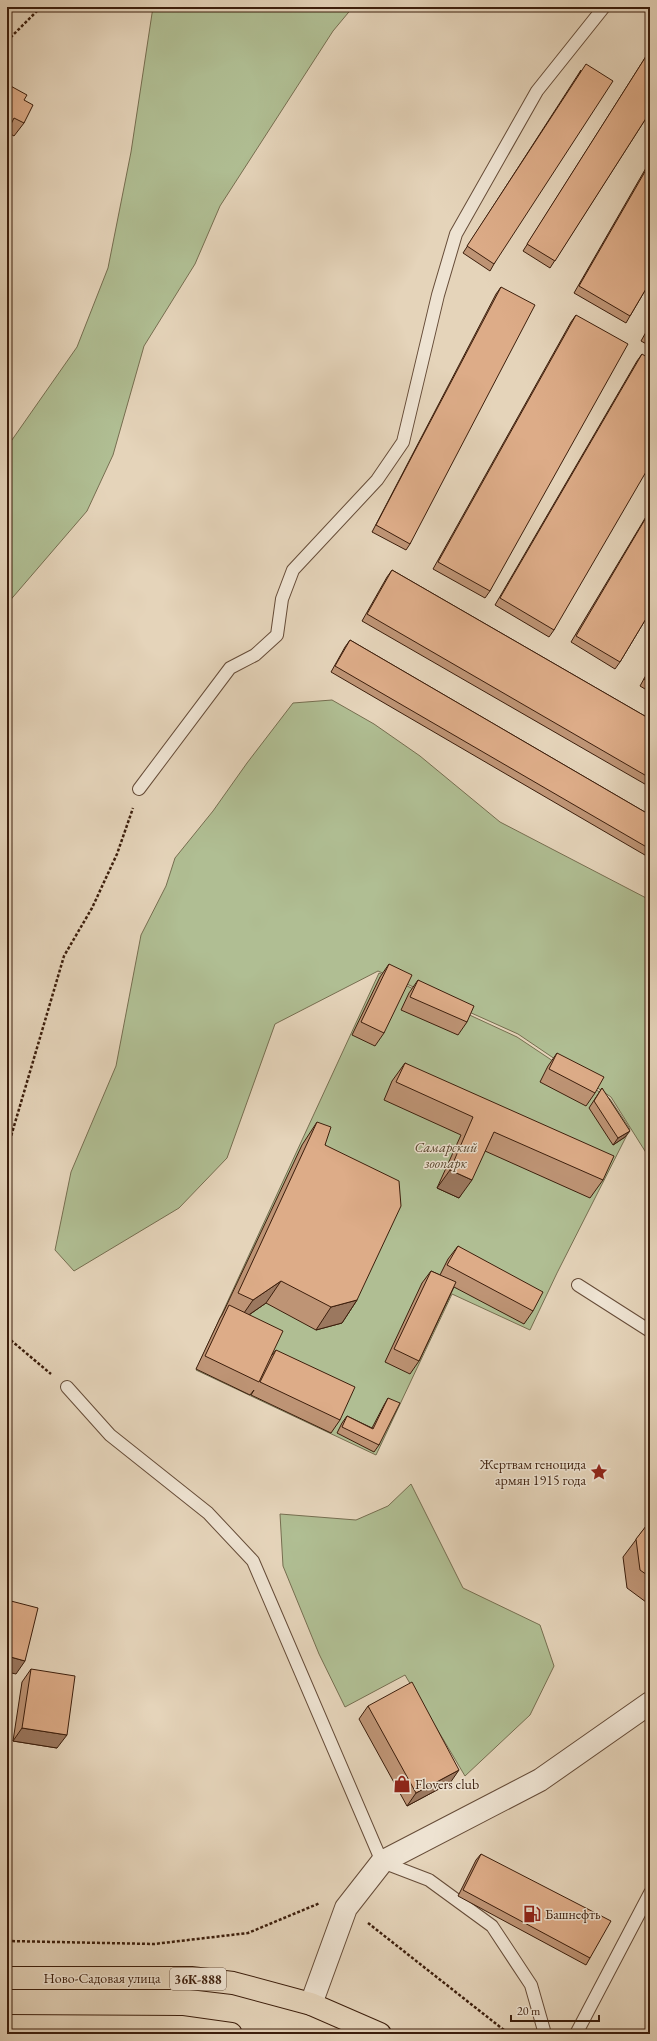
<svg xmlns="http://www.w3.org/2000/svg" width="657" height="2041" font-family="'EB Garamond',serif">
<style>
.green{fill:#b0be93;stroke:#766e50}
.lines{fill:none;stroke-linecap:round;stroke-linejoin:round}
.lane-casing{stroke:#664c38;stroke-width:14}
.street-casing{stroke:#664c38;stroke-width:24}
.primary-casing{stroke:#3c1e0c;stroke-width:24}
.path{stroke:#3c1e0c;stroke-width:2.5;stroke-dasharray:3 2;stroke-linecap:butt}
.lane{stroke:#eee3d2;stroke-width:12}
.street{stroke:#eee3d2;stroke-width:22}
.primary{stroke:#e5d4ba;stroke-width:22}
.wall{fill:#be9475;stroke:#3c1e0c}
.shaded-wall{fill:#9b785f;stroke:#3c1e0c}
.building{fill:#ddac88;stroke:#3c1e0c}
.labels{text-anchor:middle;stroke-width:3;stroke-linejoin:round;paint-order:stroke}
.shield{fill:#eee3d2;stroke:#715947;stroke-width:1}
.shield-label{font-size:13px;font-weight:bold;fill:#3c1e0c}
.park-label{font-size:14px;font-style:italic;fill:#59462e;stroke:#eee3d2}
.poi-label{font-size:14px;fill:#3c1e0c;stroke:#eee3d2;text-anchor:start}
.street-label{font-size:14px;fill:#3c1e0c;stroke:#eee3d2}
</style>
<rect width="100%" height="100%" fill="#e5d4ba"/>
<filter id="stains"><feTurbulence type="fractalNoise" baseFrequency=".005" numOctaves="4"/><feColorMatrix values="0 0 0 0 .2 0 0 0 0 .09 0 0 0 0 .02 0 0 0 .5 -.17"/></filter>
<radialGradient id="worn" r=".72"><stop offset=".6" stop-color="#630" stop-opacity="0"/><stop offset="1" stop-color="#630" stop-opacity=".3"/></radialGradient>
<g class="green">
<polygon points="153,7 353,7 333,31 220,206 195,264 144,346 113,455 87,511 7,604 7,447 77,347 108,268 131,152"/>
<polygon points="332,700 374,724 420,756 500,822 650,900 650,1159 611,1097 518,1034 378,971 275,1024 227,1158 179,1208 74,1271 55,1250 71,1172 116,1066 141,935 166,886 175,858 213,811 247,763 293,703"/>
<polygon points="379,973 517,1037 610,1099 630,1129 557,1273 530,1330 452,1294 376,1455 196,1370"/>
<polygon points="411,1484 463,1588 540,1625 554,1666 530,1715 465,1776 405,1675 345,1707 319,1654 283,1566 280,1514 356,1520 388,1506"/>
</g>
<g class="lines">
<g class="lane-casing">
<g id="lane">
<polyline points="139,789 230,668 255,655 277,635 282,599 293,570 377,480 403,442 438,295 456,234 537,91 604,7"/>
<polyline points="578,1285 650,1331"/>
<polyline points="67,1387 110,1435 208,1513 253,1561 382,1862 429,1880 492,1926 531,1985 545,2034"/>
<polyline points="576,2034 650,1893"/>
</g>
</g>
<g class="street-casing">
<polyline id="street" points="311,2004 346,1908 382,1862 540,1780 650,1703"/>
</g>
<g class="primary-casing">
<g id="primary">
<polyline points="7,1978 191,1978 233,1983 311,2004 380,2034"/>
<polyline points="7,2026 181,2027 231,2034"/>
</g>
</g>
<g class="path">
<polyline points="7,41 41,7"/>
<polyline points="7,1150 64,956 92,908 117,854 133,808"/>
<polyline points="7,1337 51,1374"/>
<polyline points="368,1923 509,2034"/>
<polyline points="7,1941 154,1944 248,1933 320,1903"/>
</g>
<use href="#lane" class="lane"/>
<use href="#street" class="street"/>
<use href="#primary" class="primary"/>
</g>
<g class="wall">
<polygon points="650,50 650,112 550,268 523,251"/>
<polygon points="581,70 494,264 490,271 463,253"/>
<polygon points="7,84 24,100 24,123 14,136 7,132"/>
<polygon points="650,161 650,282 630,316 626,323 574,293"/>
<polygon points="501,287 410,544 406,550 372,532 496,294"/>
<polygon points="576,315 490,591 485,598 433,569 571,322"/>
<polygon points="650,325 650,346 641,341"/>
<polygon points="642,354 554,630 549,637 495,605 637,361"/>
<polygon points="650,510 650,612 620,662 615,669 571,642"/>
<polygon points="392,570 650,719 650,787 362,621 387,577"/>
<polygon points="350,640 650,815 650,858 331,672 345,647"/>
<polygon points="650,668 650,692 640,686"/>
<polygon points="389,964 384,1033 375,1046 352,1035 380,977"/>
<polygon points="418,980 467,1022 458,1035 401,1010 409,993"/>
<polygon points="557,1053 595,1093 586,1106 540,1082 548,1066"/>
<polygon points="405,1063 603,1180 590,1198 485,1151 459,1198 437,1188 461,1135 384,1100 392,1081"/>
<polygon points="602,1088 625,1137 613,1145 589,1108"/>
<polygon points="317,1122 325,1145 357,1300 342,1323 316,1330 266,1303 249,1315 272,1355 276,1350 340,1420 331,1433 251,1395 254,1390 250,1395 196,1369 220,1318 222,1315 302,1145"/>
<polygon points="458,1246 533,1311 524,1324 454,1287 419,1361 410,1374 385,1362 422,1283 431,1271 440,1275 448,1259"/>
<polygon points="388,1398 379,1445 374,1452 337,1433 342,1423 347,1416 372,1428 384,1405"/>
<polygon points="650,1521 650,1605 627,1588 623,1557"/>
<polygon points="31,1669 57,1748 13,1741 22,1682"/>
<polygon points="368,1706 450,1783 407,1806 359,1719"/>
<polygon points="481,1854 590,1958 586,1965 458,1896 476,1860"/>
</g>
<g class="shaded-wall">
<polygon points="630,1131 625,1137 613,1145 618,1138"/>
<polygon points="450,1170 472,1180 459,1198 437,1188"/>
<polygon points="281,1281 266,1303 237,1323 253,1300"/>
<polygon points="357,1300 342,1323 316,1330 331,1307"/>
<polygon points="7,1656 25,1661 16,1674 7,1672"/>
<polygon points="22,1728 67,1735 57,1748 13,1741"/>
<polygon points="459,1770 450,1783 407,1806 416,1793"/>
</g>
<g class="building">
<polygon points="650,50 650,112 555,261 527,244"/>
<polygon points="586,64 613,81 494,264 467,246"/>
<polygon points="7,84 27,95 24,100 33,105 24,123 14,118 8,130 7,129"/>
<polygon points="650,163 650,282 630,316 579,286"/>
<polygon points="501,287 535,305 410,544 376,525"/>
<polygon points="576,315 628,344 490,591 438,562"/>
<polygon points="650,327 650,337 646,334"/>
<polygon points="642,354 650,359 650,465 554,630 500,598"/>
<polygon points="650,511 650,612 620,662 576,636"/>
<polygon points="392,570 650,719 650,778 367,614"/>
<polygon points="350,640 650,815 650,849 335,666"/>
<polygon points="650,670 650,683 644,679"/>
<polygon points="389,964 412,975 384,1033 361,1022"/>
<polygon points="418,980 474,1006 467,1022 410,997"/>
<polygon points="557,1053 604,1077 595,1093 549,1069"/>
<polygon points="405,1063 614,1156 603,1180 494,1132 472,1180 450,1170 473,1117 396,1082"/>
<polygon points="602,1088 630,1131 618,1138 594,1101"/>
<polygon points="317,1122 331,1127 325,1145 399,1181 401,1206 357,1300 331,1307 281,1281 253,1300 238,1293"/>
<polygon points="458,1246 543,1292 533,1311 447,1265"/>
<polygon points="431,1271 456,1282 419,1361 394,1349"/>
<polygon points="229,1305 283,1331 259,1382 205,1356"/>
<polygon points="276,1350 355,1387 340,1420 260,1382"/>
<polygon points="388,1398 400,1403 379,1445 342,1427 347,1416 373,1429"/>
<polygon points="650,1521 650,1577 640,1570 636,1539"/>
<polygon points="7,1600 38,1608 25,1661 7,1656"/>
<polygon points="31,1669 75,1676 67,1735 22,1728"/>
<polygon points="412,1682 459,1770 416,1793 368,1706"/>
<polygon points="481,1854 611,1921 590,1958 463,1890"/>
</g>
<defs>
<g id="sight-bare" transform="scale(1.38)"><path d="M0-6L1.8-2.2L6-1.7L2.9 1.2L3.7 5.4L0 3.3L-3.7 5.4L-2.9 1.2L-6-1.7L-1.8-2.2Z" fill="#8f2418" stroke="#eee3d2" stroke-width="2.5" paint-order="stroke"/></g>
<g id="shop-bare" transform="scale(1.38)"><path d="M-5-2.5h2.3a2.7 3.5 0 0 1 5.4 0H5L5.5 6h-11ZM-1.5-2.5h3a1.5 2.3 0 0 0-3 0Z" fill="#8f2418" stroke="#eee3d2" stroke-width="2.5" paint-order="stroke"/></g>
<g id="fuel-bare" transform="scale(1.38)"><path d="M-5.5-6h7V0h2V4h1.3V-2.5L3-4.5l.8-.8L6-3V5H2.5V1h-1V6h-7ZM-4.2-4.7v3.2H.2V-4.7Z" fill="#8f2418" stroke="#eee3d2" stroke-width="2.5" paint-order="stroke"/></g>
</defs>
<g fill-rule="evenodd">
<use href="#sight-bare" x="599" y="1472"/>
<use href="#shop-bare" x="402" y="1784"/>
<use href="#fuel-bare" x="532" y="1914"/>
</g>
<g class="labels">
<rect class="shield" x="170" y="1968" width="56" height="22" rx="3"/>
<g class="shield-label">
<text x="198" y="1984">36К-888</text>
</g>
<g class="park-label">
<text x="446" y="1152">Самарский<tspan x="446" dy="16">зоопарк</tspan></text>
</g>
<g class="poi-label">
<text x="586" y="1469" text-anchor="end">Жертвам геноцида<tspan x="586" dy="16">армян 1915 года</tspan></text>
<text x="415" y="1789">Flovers club</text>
<text x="545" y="1919">Башнефть</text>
</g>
<g class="street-label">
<text x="102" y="1983">Ново-Садовая улица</text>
</g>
</g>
<rect width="657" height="2041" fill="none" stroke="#e5d4ba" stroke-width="24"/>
<rect x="8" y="8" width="641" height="2025" fill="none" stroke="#3c1e0c" stroke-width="2"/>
<rect x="12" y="12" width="633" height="2017" fill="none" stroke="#3c1e0c"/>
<path d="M511 2015v6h88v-6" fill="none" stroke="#3c1e0c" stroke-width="2"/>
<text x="517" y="2015" font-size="12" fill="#3c1e0c" stroke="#eee3d2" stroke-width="3" paint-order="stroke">20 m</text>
<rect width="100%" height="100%" filter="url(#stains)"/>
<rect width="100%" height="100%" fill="url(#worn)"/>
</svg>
